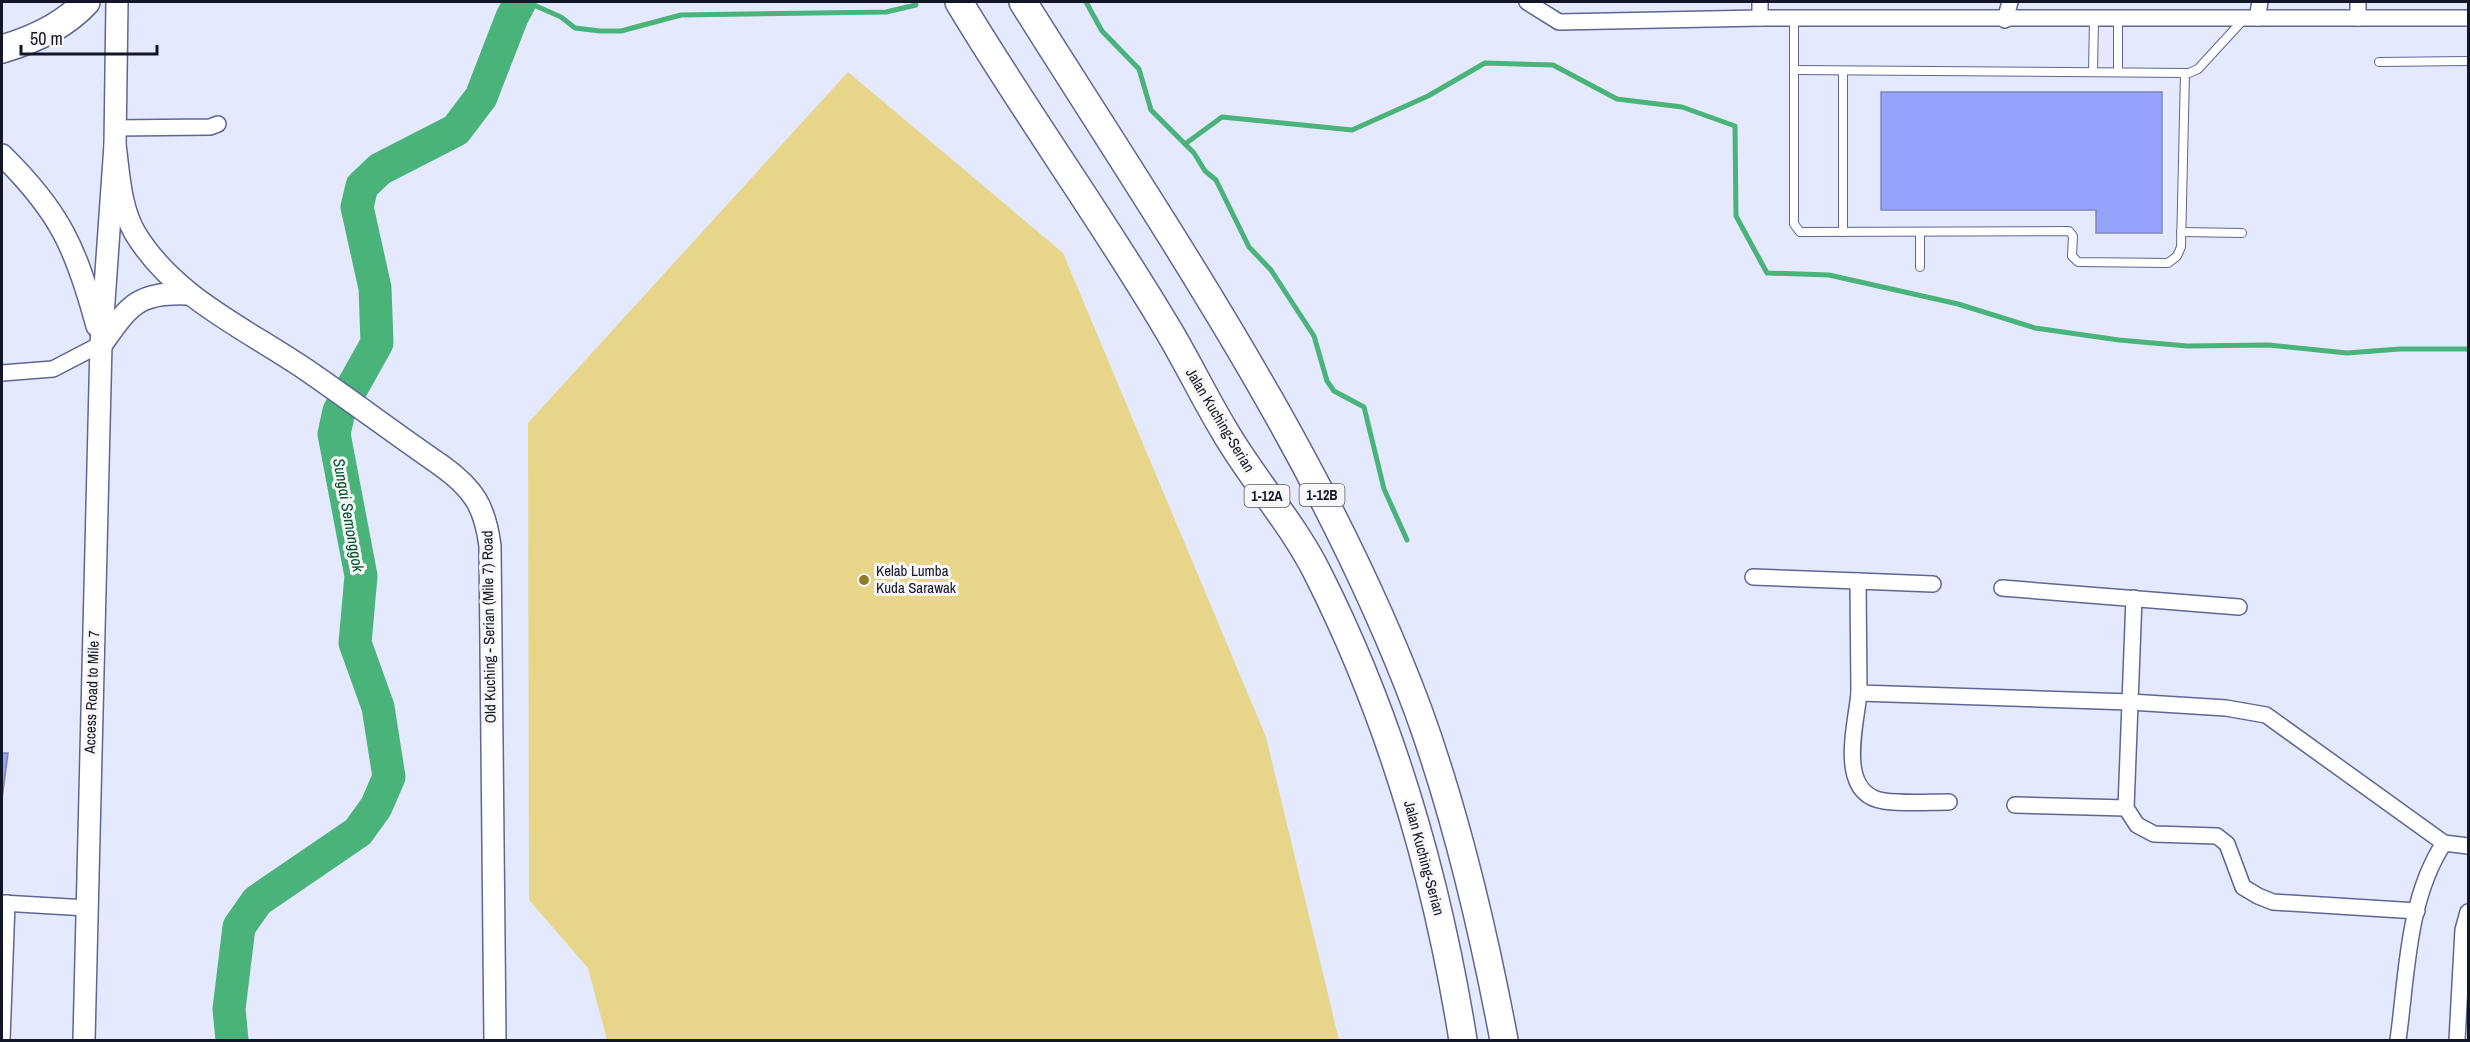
<svg xmlns="http://www.w3.org/2000/svg" width="2470" height="1042" font-family="'Archivo Narrow',sans-serif">
<style>
.green{fill:#e7d589}
.lines{fill:none;stroke-linecap:round;stroke-linejoin:round}
.stream{stroke:#4ab379;stroke-width:5}
.river{stroke:#4ab379;stroke-width:33}
.building{fill:#95a3fc;stroke:#7f87b7;stroke-width:1.5}
.lane-casing{stroke:#5e6693;stroke-width:10}
.street-casing{stroke:#5e6693;stroke-width:18}
.secondary-casing{stroke:#5e6693;stroke-width:24}
.highway-casing{stroke:#5e6693;stroke-width:30}
.lane{stroke:#fff;stroke-width:8}
.street{stroke:#fff;stroke-width:15}
.secondary{stroke:#fff;stroke-width:21}
.highway{stroke:#fff;stroke-width:27}
.poi-dot{fill:#907c23;stroke:#f7f7f7;stroke-width:2}
.labels{text-anchor:middle;stroke-width:6;stroke-linejoin:round;paint-order:stroke}
.shield{fill:#f7f7f7;stroke:#575a65;stroke-width:1.5}
.shield-label{font-size:14px;font-weight:bold;fill:#131627}
.street-label{font-size:15px;fill:#131627;stroke:#f7f7f7}
.poi-label{font-size:15px;fill:#131627;stroke:#f7f7f7;text-anchor:start}
.water-label{font-size:16px;font-style:italic;fill:#00542e;stroke:#f7f7f7}
</style>
<rect width="100%" height="100%" fill="#e4e9fe"/>
<polygon class="green" points="848,72 1063,253 1266,737 1339,1040 607,1040 588,968 529,900 528,423"/>
<g class="lines">
<g class="stream">
<polyline points="527,2 561,17 575,28 600,31 621,31 681,15 886,12 916,5"/>
<polyline points="1086,2 1102,31 1139,69 1151,110 1194,153 1205,171 1216,180 1249,247 1271,270 1314,336 1327,381 1334,391 1364,407 1384,489 1407,540"/>
<polyline points="1185,144 1222,117 1352,130 1428,96 1485,63 1553,65 1617,99 1682,107 1735,126 1736,216 1767,273 1829,275 1958,304 2035,328 2119,340 2187,346 2269,345 2347,353 2400,349 2468,349"/>
</g>
<polyline class="river" points="232,1040 229,1009 239,927 257,901 358,832 376,807 389,777 378,707 355,643 361,576 334,434 339,411 377,343 375,288 357,207 362,186 380,169 456,130 481,97 512,17 520,2"/>
</g>
<g class="building">
<polygon points="1881,92 2162,92 2162,233 2096,233 2096,210 1881,210"/>
<polygon points="2,753 8,753 2,799"/>
</g>
<g class="lines">
<g class="lane-casing">
<g id="lane">
<polyline points="1794,19 1794,224 1800,232 2069,231 2073,236 2072,256 2078,262 2168,263 2177,256 2181,247 2185,73"/>
<polyline points="2379,62 2468,61"/>
<polyline points="1794,70 2189,73 2198,69 2244,19"/>
<polyline points="1843,71 1843,232"/>
<polyline points="2093,72 2094,19"/>
<polyline points="2118,72 2118,19"/>
<polyline points="1920,232 1920,267"/>
<polyline points="2181,232 2242,233"/>
</g>
</g>
<g class="street-casing">
<g id="street">
<polyline points="1527,2 1559,22 1760,18 2468,18"/>
<polyline points="2358,2 2358,18"/>
<polyline points="1760,18 1760,2"/>
<polyline points="2257,18 2260,2"/>
<polyline points="2005,20 2010,2"/>
<polyline points="115,128 210,127 218,124"/>
<polyline points="2,373 53,369 101,344"/>
<polyline points="1753,577 1858,581"/>
<polyline points="1933,584 1858,581 1859,693 2130,702 2226,708 2266,715 2444,843 2468,846"/>
<polyline points="2002,588 2239,607"/>
<polyline points="2134,598 2126,808 2137,825 2154,834 2217,836 2227,844 2243,887 2258,896 2273,902 2417,911"/>
<path d="M1859,693C1856,726 1836,794 1884,801C1905,804 1928,802 1949,802"/>
<polyline points="2015,805 2126,808"/>
<polyline points="2,903 87,908"/>
<polyline points="2,1040 7,903"/>
<path d="M2398,1040C2407,976 2407,899 2444,843"/>
<polyline points="2457,1040 2463,930 2468,912"/>
</g>
</g>
<g class="secondary-casing">
<g id="secondary">
<path d="M115,145C119,174 120,207 135,233C175,299 247,329 308,371C353,402 397,435 442,466C474,489 485,507 490,546L495,1040"/>
<path d="M2,155C60,212 76,248 97,326"/>
<path d="M102,344C129,306 137,292 187,294"/>
<polyline points="84,1040 101,344 115,145 117,2"/>
</g>
</g>
<g class="highway-casing">
<g id="highway">
<path d="M959,2C1025,112 1101,217 1167,328C1187,361 1204,397 1224,430C1252,479 1292,522 1317,572C1392,720 1437,878 1463,1040"/>
<path d="M1023,2C1166,230 1323,456 1418,710C1457,817 1483,929 1504,1040"/>
<path d="M2,49C33,40 64,26 86,2"/>
</g>
</g>
<use href="#lane" class="lane"/>
<use href="#street" class="street"/>
<use href="#secondary" class="secondary"/>
<use href="#highway" class="highway"/>
</g>
<circle class="poi-dot" cx="864" cy="580" r="6"/>
<g class="labels">
<g class="shield">
<rect x="1299.5" y="484" width="45" height="22" rx="4.5"/>
<rect x="1244.5" y="485" width="45" height="22" rx="4.5"/>
</g>
<g class="shield-label">
<text x="1322" y="500">1-12B</text>
<text x="1267" y="501">1-12A</text>
</g>
<g class="street-label">
<text transform="translate(1220 420) rotate(59)" y="5">Jalan Kuching-Serian</text>
<text transform="translate(489 627) rotate(-91)" y="5">Old Kuching - Serian (Mile 7) Road</text>
<text transform="translate(92 692) rotate(-88)" y="5">Access Road to Mile 7</text>
<text transform="translate(1424 858) rotate(75)" y="5">Jalan Kuching-Serian</text>
</g>
<g class="poi-label">
<text x="876" y="576">Kelab Lumba<tspan x="876" dy="17">Kuda Sarawak</tspan></text>
</g>
<g class="water-label">
<text transform="translate(349 515) rotate(80)" y="6">Sungai Semonggok</text>
</g>
</g>
<rect width="2470" height="1042" fill="none" stroke="#131627" stroke-width="6"/>
<path d="M21 45v9h136v-9" fill="none" stroke="#131627" stroke-width="3"/>
<text x="30" y="45" font-size="18" fill="#131627" stroke="#f7f7f7" stroke-width="4.5" paint-order="stroke">50 m</text>
</svg>
